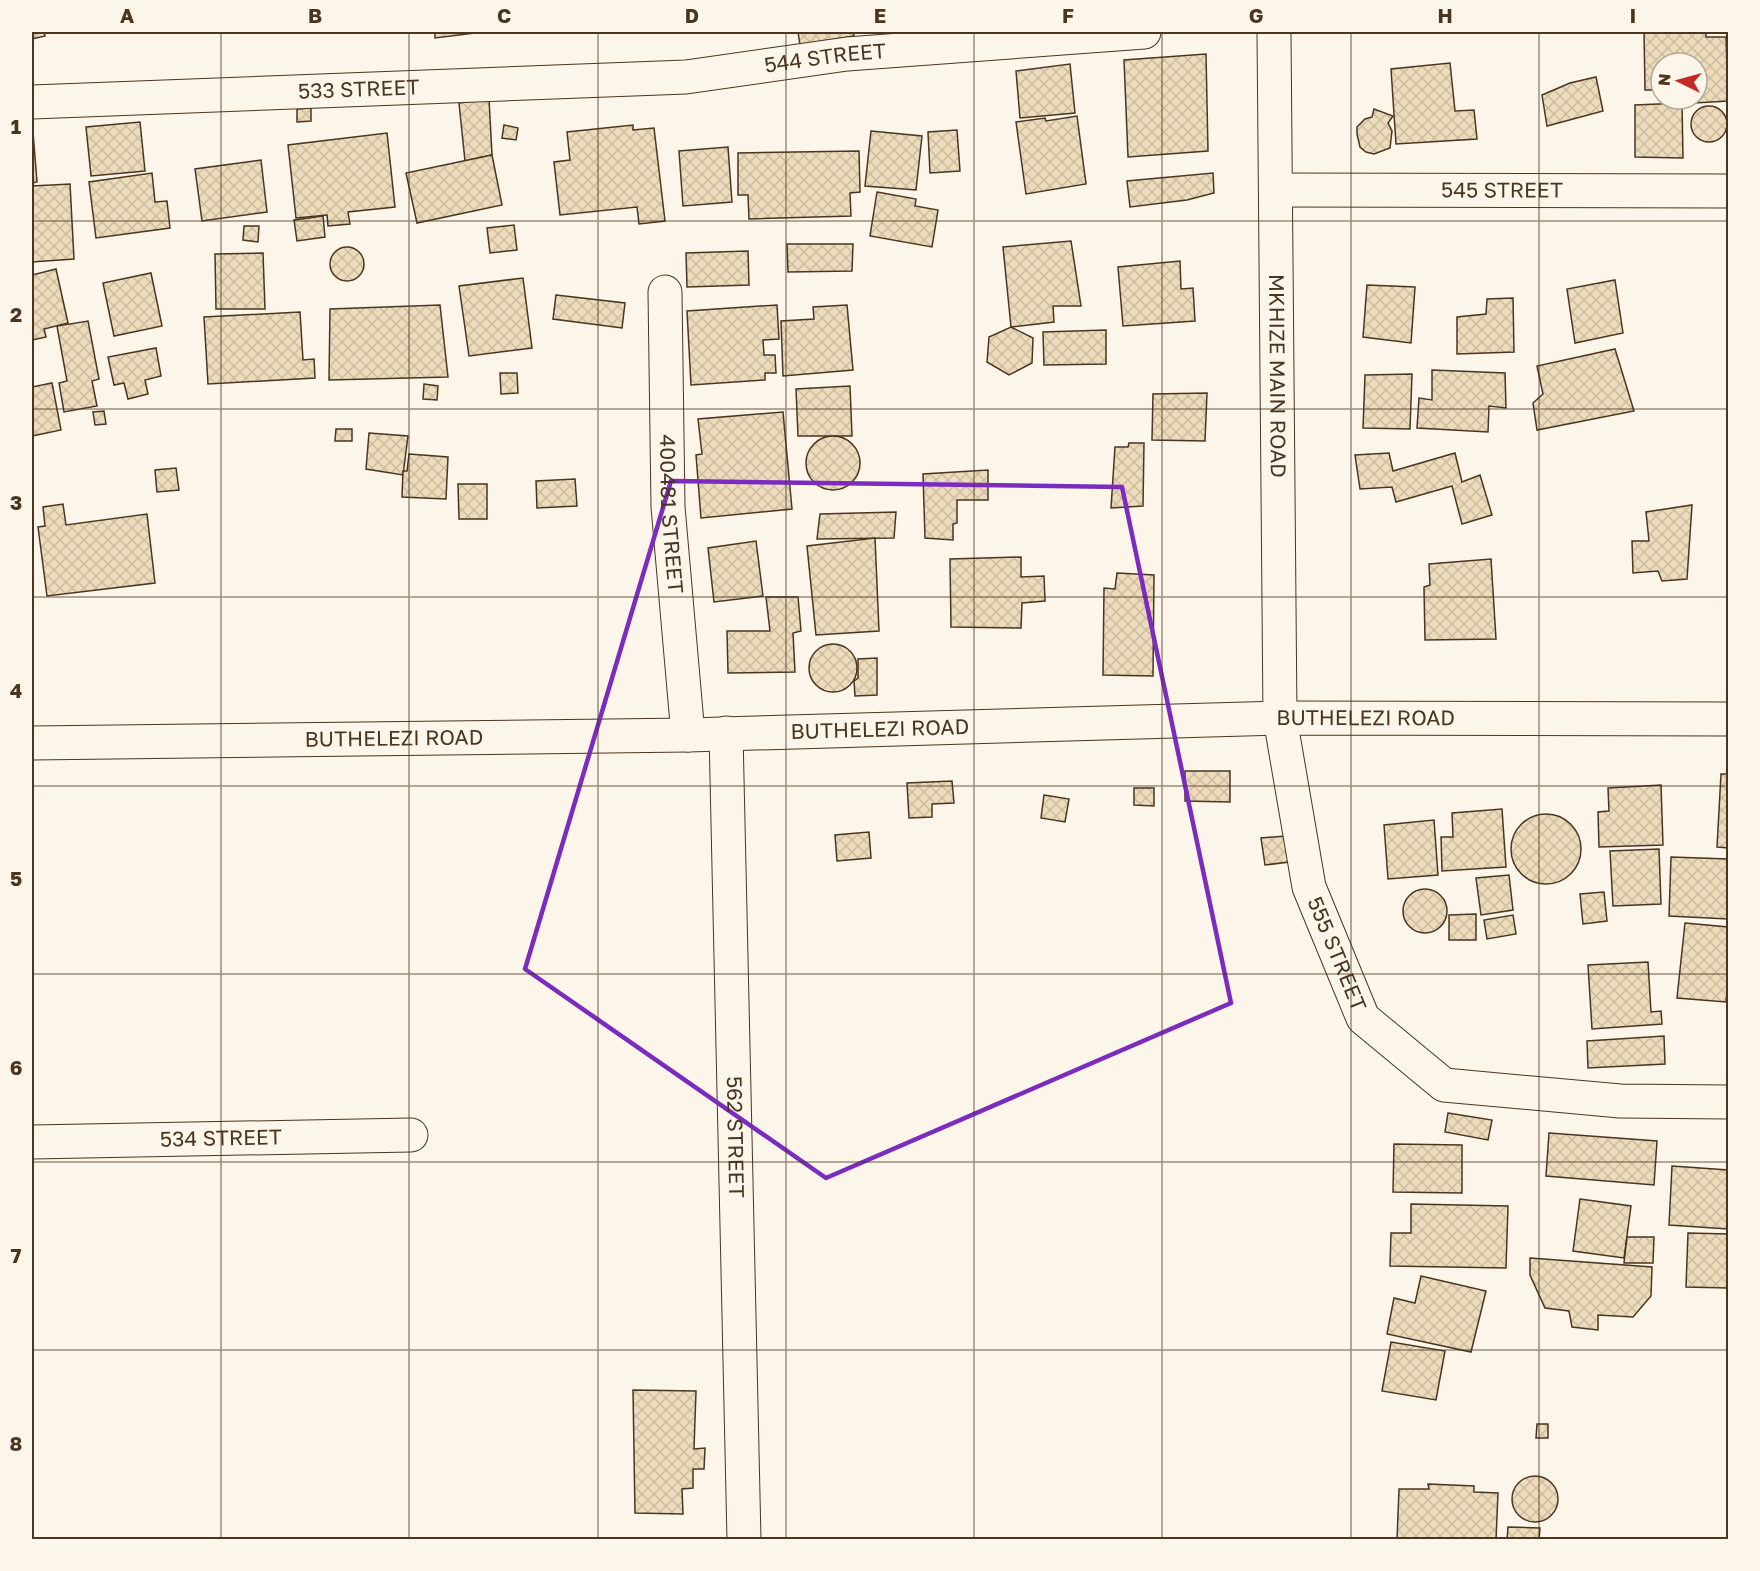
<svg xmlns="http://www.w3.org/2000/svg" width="1760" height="1571" font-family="'Golos Text',sans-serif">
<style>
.building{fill:url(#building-cross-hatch);stroke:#4a3520;stroke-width:1.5}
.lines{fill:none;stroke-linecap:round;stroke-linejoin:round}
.minor-casing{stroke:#4a3520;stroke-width:35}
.minor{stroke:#fbf6e9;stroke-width:33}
.marked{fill:none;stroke:#7b2cbf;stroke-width:4.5;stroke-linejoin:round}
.grid{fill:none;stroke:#4a3520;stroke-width:1.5;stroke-opacity:0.55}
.labels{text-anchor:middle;stroke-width:4.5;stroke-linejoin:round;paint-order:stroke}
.street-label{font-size:21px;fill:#4a3520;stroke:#fbf6e9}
.neatline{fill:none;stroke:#4a3520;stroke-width:2}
.grid-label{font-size:20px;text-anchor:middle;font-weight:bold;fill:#4a3520}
</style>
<defs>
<pattern id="building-cross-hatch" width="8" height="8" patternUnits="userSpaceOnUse" patternTransform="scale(1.5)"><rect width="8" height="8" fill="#ecdcbc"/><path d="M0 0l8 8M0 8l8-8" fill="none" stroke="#ccbda1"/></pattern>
</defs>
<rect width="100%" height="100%" fill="#fbf6e9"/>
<g class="building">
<polygon points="32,32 44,32 45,36 32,39"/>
<polygon points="435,32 483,32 435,38"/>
<polygon points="798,32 853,32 854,36 800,45"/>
<polygon points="1644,32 1706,32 1706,37 1726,37 1728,101 1694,103 1673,99 1697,99 1697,63 1661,63 1661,90 1645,90"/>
<polygon points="1206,54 1208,151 1128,157 1124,60"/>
<polygon points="1450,63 1455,111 1474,110 1477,139 1396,144 1391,69"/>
<polygon points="1070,64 1075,113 1020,118 1016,71"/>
<polygon points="1596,77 1603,111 1547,126 1542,95 1570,83"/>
<polygon points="489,99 492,155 465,161 459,103"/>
<polygon points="1682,103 1683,158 1635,157 1635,105"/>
<circle cx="1709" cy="124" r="18"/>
<polygon points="311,108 311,121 297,122 297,109"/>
<polygon points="1374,109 1393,116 1388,123 1392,131 1390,148 1374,154 1366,152 1360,147 1357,134 1357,127 1365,119 1372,117"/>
<polygon points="1077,116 1086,184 1026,194 1016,122 1045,118 1046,121"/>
<polygon points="140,122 145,171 91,176 86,127"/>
<polygon points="504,125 518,128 516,140 502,138"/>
<polygon points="633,125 633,130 654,128 665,221 639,224 637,207 560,215 554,162 570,160 567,132"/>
<polygon points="957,130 960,171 930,173 928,132"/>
<polygon points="871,131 922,136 916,190 865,186"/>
<polygon points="32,132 33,132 37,182 32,183"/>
<polygon points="387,133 395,207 348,212 350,224 328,226 327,215 296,218 288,145"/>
<polygon points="728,147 732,202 683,206 679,151"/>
<polygon points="859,151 860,192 850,193 851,216 749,219 748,195 738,195 738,153"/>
<polygon points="492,155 502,205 417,223 406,173"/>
<polygon points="261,160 267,212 202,221 195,169"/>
<polygon points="152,173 155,202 167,201 170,228 96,238 89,182"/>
<polygon points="1213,173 1214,193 1187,200 1130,207 1127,181"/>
<polygon points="70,184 74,259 32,262 32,186"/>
<polygon points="877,192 916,199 915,206 938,210 932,247 870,236"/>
<polygon points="323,216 325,237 297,241 294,220"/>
<polygon points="514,225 517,250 490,253 487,228"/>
<polygon points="244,226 259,226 258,242 243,240"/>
<polygon points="1071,241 1081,306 1053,306 1054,322 1011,327 1003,247"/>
<polygon points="787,244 853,244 852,271 788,272"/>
<circle cx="347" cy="264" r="17"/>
<polygon points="748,251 749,285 687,287 686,253"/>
<polygon points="263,253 265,309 216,309 215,254"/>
<polygon points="1180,261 1181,289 1193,288 1195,321 1123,326 1118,267"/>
<polygon points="56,269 68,323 44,329 46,337 32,340 32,275"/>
<polygon points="151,273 162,326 114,336 103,283"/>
<polygon points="523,278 532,348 469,356 459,286"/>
<polygon points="1615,280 1623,333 1575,343 1567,289"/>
<polygon points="1367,285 1415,287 1411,343 1363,337"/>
<polygon points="556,295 625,303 622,328 553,319"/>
<polygon points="1513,298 1514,352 1457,354 1457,317 1486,314 1487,299"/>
<polygon points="440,305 448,377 329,380 330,309"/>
<polygon points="777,305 779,339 763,340 764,355 775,355 776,373 765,373 765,380 691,385 687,311"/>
<polygon points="847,305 853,370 783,376 781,321 814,319 813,307"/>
<polygon points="300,312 303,360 314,359 315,378 208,384 204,317"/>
<polygon points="88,321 99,379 92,381 97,406 64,412 59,383 67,381 57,326"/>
<polygon points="1011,327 1033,338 1032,363 1009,375 987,362 989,337"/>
<polygon points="1106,330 1106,364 1044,365 1043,332"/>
<polygon points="156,348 161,376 145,380 148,394 128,399 124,383 114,385 108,357"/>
<polygon points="1615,349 1634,411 1537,430 1533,403 1543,394 1537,366"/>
<polygon points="1432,370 1505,373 1506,408 1489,406 1488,432 1417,428 1419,398 1432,400"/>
<polygon points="500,373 517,373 518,393 501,394"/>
<polygon points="1412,374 1410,429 1363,428 1365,375"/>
<polygon points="52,383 61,430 32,436 32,387"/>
<polygon points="424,384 438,386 437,400 423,399"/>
<polygon points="850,386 852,436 798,436 796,389"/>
<polygon points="1207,393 1205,441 1152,440 1153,394"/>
<polygon points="104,411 106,424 95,425 93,412"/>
<polygon points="783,412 792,509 701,518 696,455 702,454 698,419"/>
<polygon points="336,429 352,429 352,441 335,441"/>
<polygon points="369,433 408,436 403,475 366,469"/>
<circle cx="833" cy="463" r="27"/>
<polygon points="1129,443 1144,443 1143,506 1111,508 1115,447 1128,447"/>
<polygon points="1389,453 1393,471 1455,453 1462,482 1480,475 1492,515 1462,524 1452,486 1396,502 1392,487 1360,489 1355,455"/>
<polygon points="409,454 448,457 446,499 402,497 403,471 407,471"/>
<polygon points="176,468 179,490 157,492 155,470"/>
<polygon points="988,470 988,500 957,500 957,523 953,524 953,540 925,538 923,474"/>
<polygon points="575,479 577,506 537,508 536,481"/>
<polygon points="458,484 487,484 487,519 459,519"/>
<polygon points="63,504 66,525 147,514 155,583 47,596 38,527 45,526 43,507"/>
<polygon points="1692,505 1687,579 1662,581 1658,571 1633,573 1632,541 1649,541 1646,512"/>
<polygon points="896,512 894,538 817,539 820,514"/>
<polygon points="875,538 879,631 816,635 807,546"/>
<polygon points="756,541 763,596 714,602 708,548"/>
<polygon points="1021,557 1021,577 1044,576 1045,601 1022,603 1021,628 951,627 950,559"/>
<polygon points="1491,559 1496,639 1425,640 1424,587 1430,585 1429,564"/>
<polygon points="1117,573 1154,575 1153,676 1103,675 1104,588 1115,589"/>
<polygon points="766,597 798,597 801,631 793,633 795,672 728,673 727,631 770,631"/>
<circle cx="833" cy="668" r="24"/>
<polygon points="877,658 877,695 855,696 854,681 858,678 858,659"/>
<polygon points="1185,771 1230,771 1230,802 1185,801"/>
<polygon points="1721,774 1728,774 1728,848 1717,847"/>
<polygon points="952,781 954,803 932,804 932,817 909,818 907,783"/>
<polygon points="1661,785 1663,845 1599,847 1598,812 1609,811 1608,788"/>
<polygon points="1134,788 1154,788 1154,806 1134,805"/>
<polygon points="1044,795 1069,799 1065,822 1041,818"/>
<polygon points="1502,809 1506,867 1442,871 1441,837 1453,837 1452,813"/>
<circle cx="1546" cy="849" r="35"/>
<polygon points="1434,820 1438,875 1388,879 1384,825"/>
<polygon points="869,832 871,858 837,861 835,835"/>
<polygon points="1286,836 1289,862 1265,865 1261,838"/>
<polygon points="1659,849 1661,904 1613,906 1610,851"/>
<polygon points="1671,857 1728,859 1728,919 1669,916"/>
<polygon points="1509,875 1513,910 1481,915 1476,878"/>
<circle cx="1425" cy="911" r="22"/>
<polygon points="1604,892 1607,921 1583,924 1580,894"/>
<polygon points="1476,914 1476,940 1449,940 1449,915"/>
<polygon points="1513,915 1516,934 1487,939 1484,920"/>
<polygon points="1685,923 1728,927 1728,980 1726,1002 1677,998"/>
<polygon points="1648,962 1651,1012 1661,1011 1662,1024 1592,1029 1588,965"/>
<polygon points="1664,1036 1665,1064 1588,1068 1587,1041"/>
<polygon points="1448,1113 1492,1120 1488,1140 1445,1132"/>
<polygon points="1549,1133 1657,1141 1654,1185 1546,1176"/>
<polygon points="1394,1144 1462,1145 1462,1193 1393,1192"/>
<polygon points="1672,1166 1728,1170 1728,1229 1669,1225"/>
<polygon points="1580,1199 1631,1206 1624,1258 1573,1251"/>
<polygon points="1411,1204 1508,1206 1506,1268 1390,1266 1391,1233 1411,1233"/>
<polygon points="1688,1233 1728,1234 1728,1288 1686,1287"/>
<polygon points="1627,1237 1654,1237 1653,1263 1624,1263"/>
<polygon points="1530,1258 1652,1267 1651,1296 1633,1317 1598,1315 1598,1330 1572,1327 1569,1311 1545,1308 1530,1275"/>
<polygon points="1421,1276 1486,1291 1471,1352 1387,1334 1394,1298 1415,1303"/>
<polygon points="1391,1342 1445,1351 1436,1400 1382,1391"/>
<polygon points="633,1390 696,1391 694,1449 705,1448 704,1469 693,1469 693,1488 682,1489 683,1514 635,1513"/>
<polygon points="1537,1424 1548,1424 1548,1438 1536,1438"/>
<circle cx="1535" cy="1499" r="23"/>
<polygon points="1428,1484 1474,1486 1474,1492 1498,1493 1496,1540 1397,1540 1399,1489 1429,1489"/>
<polygon points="1508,1527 1540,1528 1539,1540 1507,1540"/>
</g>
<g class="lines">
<g class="minor-casing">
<g id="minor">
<path id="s1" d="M1274,32L1280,718L1309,887L1363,1018L1444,1085L1620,1101L1728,1102"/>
<path id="s2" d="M32,102L686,77L847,54L1144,32"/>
<path id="s3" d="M1276,190L1728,191"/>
<path id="s4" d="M665,292L668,507L688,735"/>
<path id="s5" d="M726,733L744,1540"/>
<path id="s6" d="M32,743L688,735L1280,718L1728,719"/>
<path id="s7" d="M32,1142L411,1135"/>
</g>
</g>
<use href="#minor" class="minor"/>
</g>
<path class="marked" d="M671,481L1122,487L1231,1003L826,1178L525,969Z"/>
<path class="grid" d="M221,32V1540M409,32V1540M598,32V1540M786,32V1540M974,32V1540M1162,32V1540M1351,32V1540M1539,32V1540M32,221H1728M32,409H1728M32,597H1728M32,786H1728M32,974H1728M32,1162H1728M32,1350H1728"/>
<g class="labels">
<g class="street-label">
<text dy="7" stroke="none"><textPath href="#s2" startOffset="795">544 STREET</textPath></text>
<text dy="7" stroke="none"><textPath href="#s2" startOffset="327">533 STREET</textPath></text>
<text dy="7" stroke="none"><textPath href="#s3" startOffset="226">545 STREET</textPath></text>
<text dy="7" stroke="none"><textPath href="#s1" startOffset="344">MKHIZE MAIN ROAD</textPath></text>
<text dy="7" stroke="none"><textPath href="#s4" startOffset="222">400481 STREET</textPath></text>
<text dy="7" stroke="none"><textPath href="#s6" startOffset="1334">BUTHELEZI ROAD</textPath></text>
<text dy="7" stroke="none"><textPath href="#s6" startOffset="848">BUTHELEZI ROAD</textPath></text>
<text dy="7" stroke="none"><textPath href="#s6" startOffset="362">BUTHELEZI ROAD</textPath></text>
<text dy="7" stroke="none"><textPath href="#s1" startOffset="930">555 STREET</textPath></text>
<text dy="7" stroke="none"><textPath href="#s5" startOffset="404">562 STREET</textPath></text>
<text dy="7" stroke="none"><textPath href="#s7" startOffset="189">534 STREET</textPath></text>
</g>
</g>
<rect width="1760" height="1571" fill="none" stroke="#fbf6e9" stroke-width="66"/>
<g transform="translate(1679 81) rotate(275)"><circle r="28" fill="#fbf6e9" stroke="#b4a999" stroke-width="1.5"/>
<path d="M0-4.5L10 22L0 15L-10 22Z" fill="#c62828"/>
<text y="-9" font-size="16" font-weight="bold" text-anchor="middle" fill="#4a3520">N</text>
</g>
<rect x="33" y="33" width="1694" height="1505" class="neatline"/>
<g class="grid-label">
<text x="127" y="23">A</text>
<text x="315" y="23">B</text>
<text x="504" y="23">C</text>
<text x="692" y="23">D</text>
<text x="880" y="23">E</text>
<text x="1068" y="23">F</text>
<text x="1256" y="23">G</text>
<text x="1445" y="23">H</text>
<text x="1633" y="23">I</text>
<text x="16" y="134">1</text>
<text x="16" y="322">2</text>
<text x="16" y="510">3</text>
<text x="16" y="698">4</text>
<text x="16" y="886">5</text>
<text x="16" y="1075">6</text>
<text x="16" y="1263">7</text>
<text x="16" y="1451">8</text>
</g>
</svg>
